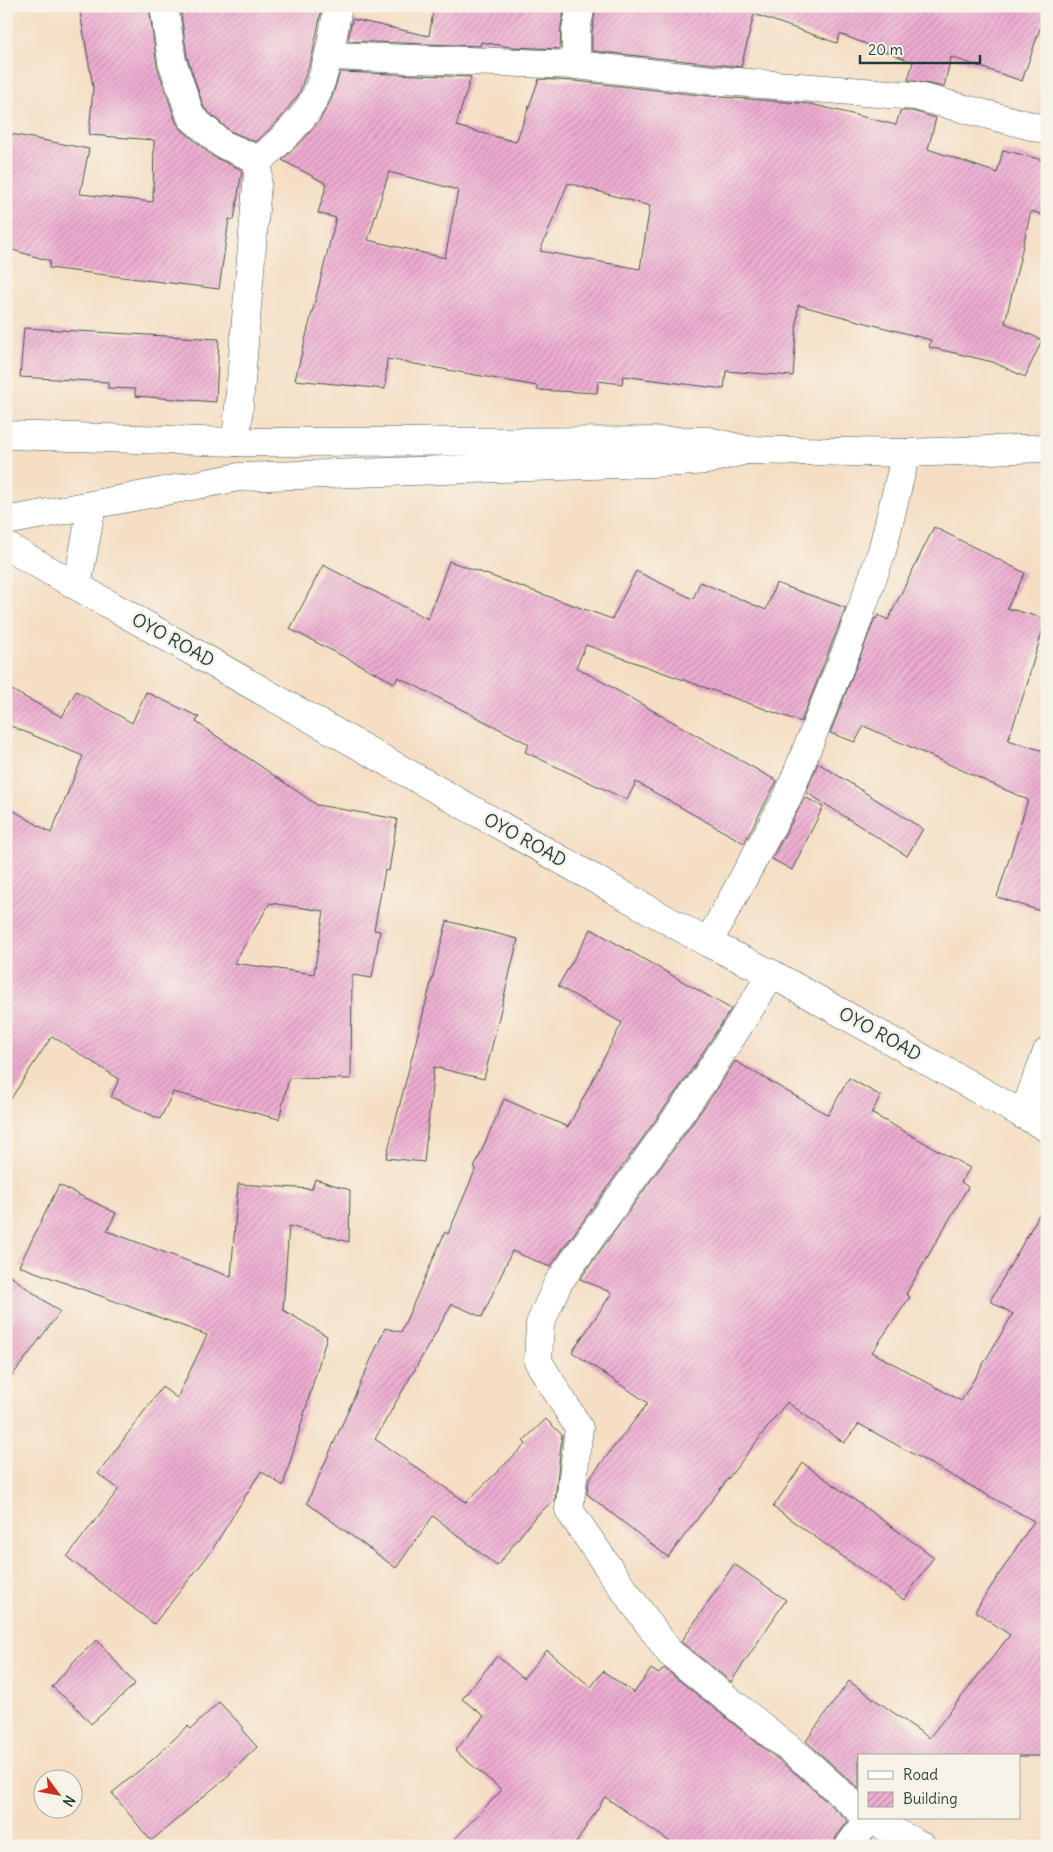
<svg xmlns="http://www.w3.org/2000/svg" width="1053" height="1852" font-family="Delius,sans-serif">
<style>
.building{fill:url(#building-hatch);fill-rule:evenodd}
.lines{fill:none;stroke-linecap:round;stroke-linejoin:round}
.minor-casing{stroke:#3f554a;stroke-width:29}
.major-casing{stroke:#3f554a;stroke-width:29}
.highway-casing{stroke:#3f554a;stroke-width:29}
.minor{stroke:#fff;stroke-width:28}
.major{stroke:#fff;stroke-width:28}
.highway{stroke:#fff;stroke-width:28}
.labels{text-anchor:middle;stroke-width:5;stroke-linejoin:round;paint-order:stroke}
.street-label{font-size:18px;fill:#1f3d34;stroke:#f7f3e8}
</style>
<defs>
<pattern id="building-hatch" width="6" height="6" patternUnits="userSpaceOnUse" patternTransform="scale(1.25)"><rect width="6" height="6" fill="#eeacd1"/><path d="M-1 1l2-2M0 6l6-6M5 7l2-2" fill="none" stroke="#c08daa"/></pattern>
</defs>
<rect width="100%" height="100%" fill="#f7f3e8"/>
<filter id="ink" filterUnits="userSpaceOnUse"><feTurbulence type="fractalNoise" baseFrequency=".02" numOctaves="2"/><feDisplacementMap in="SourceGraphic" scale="10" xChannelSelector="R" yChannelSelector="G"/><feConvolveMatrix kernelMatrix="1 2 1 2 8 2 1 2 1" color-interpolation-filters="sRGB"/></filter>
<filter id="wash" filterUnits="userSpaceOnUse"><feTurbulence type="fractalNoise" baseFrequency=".0096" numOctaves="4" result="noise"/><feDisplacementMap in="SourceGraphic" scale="20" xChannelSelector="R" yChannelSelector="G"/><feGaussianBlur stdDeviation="1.12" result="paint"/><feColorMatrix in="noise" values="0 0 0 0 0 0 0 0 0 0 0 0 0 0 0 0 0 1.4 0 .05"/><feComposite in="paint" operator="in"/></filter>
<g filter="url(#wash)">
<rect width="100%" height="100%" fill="#f5dec4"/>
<g id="blocks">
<g class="building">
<polygon points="79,6 149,6 157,66 176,122 181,129 212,156 242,170 234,220 229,219 219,289 49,268 50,261 6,248 6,133 89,149 80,194 153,202 154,140 89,135 93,87"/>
<polygon points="180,6 316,6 316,11 321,12 312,57 299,94 280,119 256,142 230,131 204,108 187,57"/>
<polygon points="434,6 565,6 561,27 560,49 510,47 481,42 480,46 348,41 352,19 429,36"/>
<polygon points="596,6 1047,6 1047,8 1022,81 951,57 944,87 908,80 913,62 840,34 837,43 754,14 741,67 592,51 592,32"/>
<path d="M340,72L471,77L456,126L516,142L539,79L575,81L709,96L811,104L896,125L900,111H912L936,118L928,149L997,173L1003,150L1047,161V216L1031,211L1005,323L1042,340L1025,377L993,362L929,347L931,340L798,305L793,376L726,371L724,389L623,376L622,384L598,381L597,393L537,390V386L387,359L385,389L295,380L336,218L318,213L327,184L282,160L303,140L320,120L331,100ZM389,172L458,190L445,258L368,240ZM568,183L650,206L640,269L540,251Z"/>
<polygon points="24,328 219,339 216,402 135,396 135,389 108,388 108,382 20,377"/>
<polygon points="934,527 1025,573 1007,608 1046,619 1028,679 1029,679 1008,740 1047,752 1047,913 997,897 1028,800 864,726 855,742 830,733 875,618 876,619 878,615 888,620"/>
<polygon points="449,561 612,619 636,571 693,599 700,582 766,610 776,583 846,608 801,722 586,645 576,667 777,781 744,843 636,782 627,800 525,752 529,744 398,677 395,683 290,629 323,565 428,619"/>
<path d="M6,687L62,717L76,691L132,723L146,692L199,717L196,722L317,805L397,819L389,871L385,870L374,930L380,931L372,978L352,975L351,1079L289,1078L279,1119L173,1092L160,1119L111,1097L119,1079L52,1036L6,1106V806L51,833L83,756L6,724ZM270,903L324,911L314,974L234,963Z"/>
<polygon points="818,763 923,829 907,856 806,792"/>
<polygon points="805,797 823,807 792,870 772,859"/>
<polygon points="447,921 518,939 484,1079 434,1067 424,1162 386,1158"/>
<polygon points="591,929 731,1009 691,1071 550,1267 512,1251 482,1317 452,1304 375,1439 466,1502 526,1444 523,1441 546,1419 562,1435 555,1499 534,1518 497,1566 433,1516 396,1568 307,1503 385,1328 401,1332 445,1232 448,1234 476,1168 474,1168 504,1099 568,1127 622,1023 558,986"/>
<polygon points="735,1061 828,1115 849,1078 881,1096 871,1113 970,1168 961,1182 968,1187 906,1294 910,1297 872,1352 961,1401 1013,1314 990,1301 1047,1201 1047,1756 859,1756 859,1789 806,1741 849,1681 929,1738 1010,1635 975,1611 1034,1521 859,1424 844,1443 787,1402 668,1557 587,1494 589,1479 648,1403 572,1352 612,1293 580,1279 717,1089"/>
<polygon points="315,1179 350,1190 349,1242 289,1226 283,1310 327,1336 283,1486 261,1471 210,1553 154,1624 67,1557 119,1489 98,1474 162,1387 177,1398 207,1335 19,1266 59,1185 116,1213 107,1231 231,1277 238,1184 312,1189"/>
<polygon points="6,1273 60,1312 6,1384"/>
<polygon points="803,1463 934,1557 904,1600 773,1507"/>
<polygon points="734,1564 786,1600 731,1682 681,1642"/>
<polygon points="97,1640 135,1684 91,1724 75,1706 52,1687 75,1660"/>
<polygon points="547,1650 591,1687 603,1671 634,1693 651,1669 659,1674 664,1668 795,1773 848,1821 836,1837 834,1846 676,1846 605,1797 574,1846 448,1846 502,1790 455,1751 484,1716 462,1699 497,1656 523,1678"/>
<polygon points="219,1702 244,1728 242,1730 257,1747 230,1773 230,1774 151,1841 112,1793 152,1760 188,1726 191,1729"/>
</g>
</g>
</g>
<g filter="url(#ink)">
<use href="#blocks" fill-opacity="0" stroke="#3f554a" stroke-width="1"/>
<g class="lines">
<g class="minor-casing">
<g id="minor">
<polyline points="164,6 172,61 191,117 222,144 259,160"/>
<polyline points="329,56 576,65 711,80 915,96 1047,130"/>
<polyline points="576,65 576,30 581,6"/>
<path d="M236,442L259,160C279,143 307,117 317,93C328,65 333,36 338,6"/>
<polyline points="708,943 788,796 851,639 882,551 906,453"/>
<polyline points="772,974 704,1080 558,1283 540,1324 538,1361 579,1428 569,1510 617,1580 670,1653 805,1761 859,1810"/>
<polyline points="1023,1115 1047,1052"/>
<polyline points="868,1818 922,1846"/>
<polyline points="849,1846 869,1819"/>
</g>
</g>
<g class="major-casing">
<g id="major">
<polyline points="6,435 236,442 709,441 747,450 906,453 1047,448"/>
<polyline points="6,521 239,477 680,462 707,460 743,451"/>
</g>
</g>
<g class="highway-casing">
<g id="highway">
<polyline points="6,546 708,943 772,974 1047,1128"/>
<polyline points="77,586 92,506"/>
</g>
</g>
<use href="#minor" class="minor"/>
<use href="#major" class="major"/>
<use href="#highway" class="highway"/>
</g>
</g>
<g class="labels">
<g class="street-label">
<text transform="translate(173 640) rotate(29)" y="6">OYO ROAD</text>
<text transform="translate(525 840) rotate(29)" y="6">OYO ROAD</text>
<text transform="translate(880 1034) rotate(29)" y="6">OYO ROAD</text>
</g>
</g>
<rect width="1053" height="1852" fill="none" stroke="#f7f3e8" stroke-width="25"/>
<rect x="858" y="1754" width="162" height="65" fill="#f7f3e8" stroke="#a1aaa0"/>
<rect x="868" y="1771" width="25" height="8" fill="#ffffff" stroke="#a1aaa0"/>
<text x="903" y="1780" font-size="15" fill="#1f3d34">Road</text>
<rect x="868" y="1792" width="25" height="15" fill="url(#building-hatch)" stroke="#a1aaa0"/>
<text x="903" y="1804" font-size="15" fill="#1f3d34">Building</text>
<g transform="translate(58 1794) rotate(122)"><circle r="24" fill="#f7f3e8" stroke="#a1aaa0"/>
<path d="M0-4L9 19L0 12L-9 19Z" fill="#c8321e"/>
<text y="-8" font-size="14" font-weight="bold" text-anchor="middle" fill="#1f3d34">N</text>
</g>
<path d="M860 55v8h120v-8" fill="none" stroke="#1f3d34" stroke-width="2.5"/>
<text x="868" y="55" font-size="15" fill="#1f3d34" stroke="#f7f3e8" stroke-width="4" paint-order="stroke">20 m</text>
</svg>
